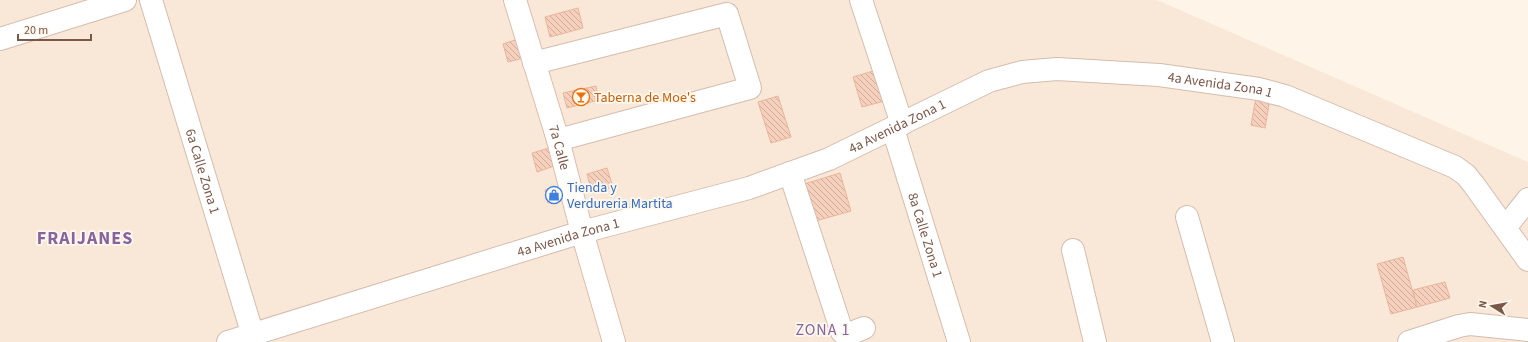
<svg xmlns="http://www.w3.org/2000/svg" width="1528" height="342" font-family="'Source Sans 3',sans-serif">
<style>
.residential{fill:#f9e8d7}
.building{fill:url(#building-back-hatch);stroke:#eab59b}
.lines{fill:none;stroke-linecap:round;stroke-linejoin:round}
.street-casing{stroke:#d4bdae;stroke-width:24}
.secondary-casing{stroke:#dabead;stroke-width:24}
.street{stroke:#fff;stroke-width:22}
.secondary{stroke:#fff;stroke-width:22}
.labels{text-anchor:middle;stroke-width:3.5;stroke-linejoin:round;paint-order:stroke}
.street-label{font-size:14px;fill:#7b5748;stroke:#fff8ef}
.food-label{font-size:14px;fill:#c56008;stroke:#fff8ef;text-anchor:start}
.shop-label{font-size:14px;fill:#366cbe;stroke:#fff8ef;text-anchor:start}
.quarter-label{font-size:16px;letter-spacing:1px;fill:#87649e;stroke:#fff8ef}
.district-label{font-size:18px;font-weight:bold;letter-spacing:1px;fill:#87649e;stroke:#fff8ef}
</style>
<defs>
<pattern id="building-back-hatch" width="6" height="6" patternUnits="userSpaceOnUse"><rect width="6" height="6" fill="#f6d0bc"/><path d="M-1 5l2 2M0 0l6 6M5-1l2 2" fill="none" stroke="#ccac9b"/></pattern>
</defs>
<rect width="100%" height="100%" fill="#fef4e7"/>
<polygon class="residential" points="0,0 1157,0 1528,162 1528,342 0,342"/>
<g class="building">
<polygon points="578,8 583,28 550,37 545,17"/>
<polygon points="518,39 523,58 508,62 503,44"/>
<polygon points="883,68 892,99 862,107 853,77"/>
<polygon points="596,86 599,100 567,108 563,93"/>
<polygon points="778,96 791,137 771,143 758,102"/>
<polygon points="1256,97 1270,99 1265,128 1251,125"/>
<polygon points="549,148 554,166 537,172 532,153"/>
<polygon points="607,168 613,187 592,193 587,174"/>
<polygon points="840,173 851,211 812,222 801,185"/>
<polygon points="560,186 563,200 548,203 545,190"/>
<polygon points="1403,257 1417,307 1391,314 1377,264"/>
<polygon points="1445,282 1450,298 1417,307 1413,290"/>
</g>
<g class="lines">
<g class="street-casing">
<g id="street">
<path id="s1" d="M151,0L255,342"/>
<polyline points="861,0 902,124"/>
<polyline points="0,39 125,0"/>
<polyline points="534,63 727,14 750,88 558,140"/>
<path id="s2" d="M893,129L959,342"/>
<polyline points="790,173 842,332 846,335 864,328"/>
<polyline points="1187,217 1223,342"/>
<polyline points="1505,228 1528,199"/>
<polyline points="1073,250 1095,342"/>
<path id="s3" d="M228,342L582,232L749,188L829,159L989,81L1022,72L1057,69L1159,75L1259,89L1285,96L1455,167L1466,175L1474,185L1528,260"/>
<polyline points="1409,342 1459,326 1470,324 1528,330"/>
</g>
</g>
<g class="secondary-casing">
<g id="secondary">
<path id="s4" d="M515,0L558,140L582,232L614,342"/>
</g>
</g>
<use href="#street" class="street"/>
<use href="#secondary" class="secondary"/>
</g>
<defs>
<g id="bar-ring" transform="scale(0.9)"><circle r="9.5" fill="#fff8ef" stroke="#e8710a" stroke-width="1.5"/><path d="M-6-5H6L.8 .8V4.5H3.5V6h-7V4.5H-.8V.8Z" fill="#e8710a"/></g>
<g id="shop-ring" transform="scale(0.9)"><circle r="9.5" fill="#fff8ef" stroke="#3f7fe0" stroke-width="1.5"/><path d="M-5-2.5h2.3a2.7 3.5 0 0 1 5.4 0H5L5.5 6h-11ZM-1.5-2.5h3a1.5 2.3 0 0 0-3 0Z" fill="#3f7fe0"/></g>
</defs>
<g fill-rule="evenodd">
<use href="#bar-ring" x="581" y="97"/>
<use href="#shop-ring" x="554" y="195"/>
</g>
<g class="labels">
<g class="street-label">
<text dy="5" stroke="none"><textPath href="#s3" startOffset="1040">4a Avenida Zona 1</textPath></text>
<text dy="5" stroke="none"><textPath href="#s3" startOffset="704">4a Avenida Zona 1</textPath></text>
<text dy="5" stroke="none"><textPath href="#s4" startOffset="154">7a Calle</textPath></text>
<text dy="5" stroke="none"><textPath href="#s1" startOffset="179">6a Calle Zona 1</textPath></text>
<text dy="5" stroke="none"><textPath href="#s2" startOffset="111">8a Calle Zona 1</textPath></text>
<text dy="5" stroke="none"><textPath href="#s3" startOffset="356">4a Avenida Zona 1</textPath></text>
</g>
<g class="food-label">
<text x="594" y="102">Taberna de Moe's</text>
</g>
<g class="shop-label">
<text x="567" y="192">Tienda y<tspan x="567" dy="16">Verdureria Martita</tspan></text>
</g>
<g class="quarter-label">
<text x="823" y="335">ZONA 1</text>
</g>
<g class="district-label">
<text x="85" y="244">FRAIJANES</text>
</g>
</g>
<g transform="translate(1492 306) rotate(281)" stroke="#fff8ef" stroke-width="3" paint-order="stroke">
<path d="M0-3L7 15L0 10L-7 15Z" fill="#7b5748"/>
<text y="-6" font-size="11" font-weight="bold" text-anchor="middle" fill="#7b5748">N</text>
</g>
<path d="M18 34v6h73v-6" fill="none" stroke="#7b5748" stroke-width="2"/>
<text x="24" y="34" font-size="12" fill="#7b5748" stroke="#fff8ef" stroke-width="3" paint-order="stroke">20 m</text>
</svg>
